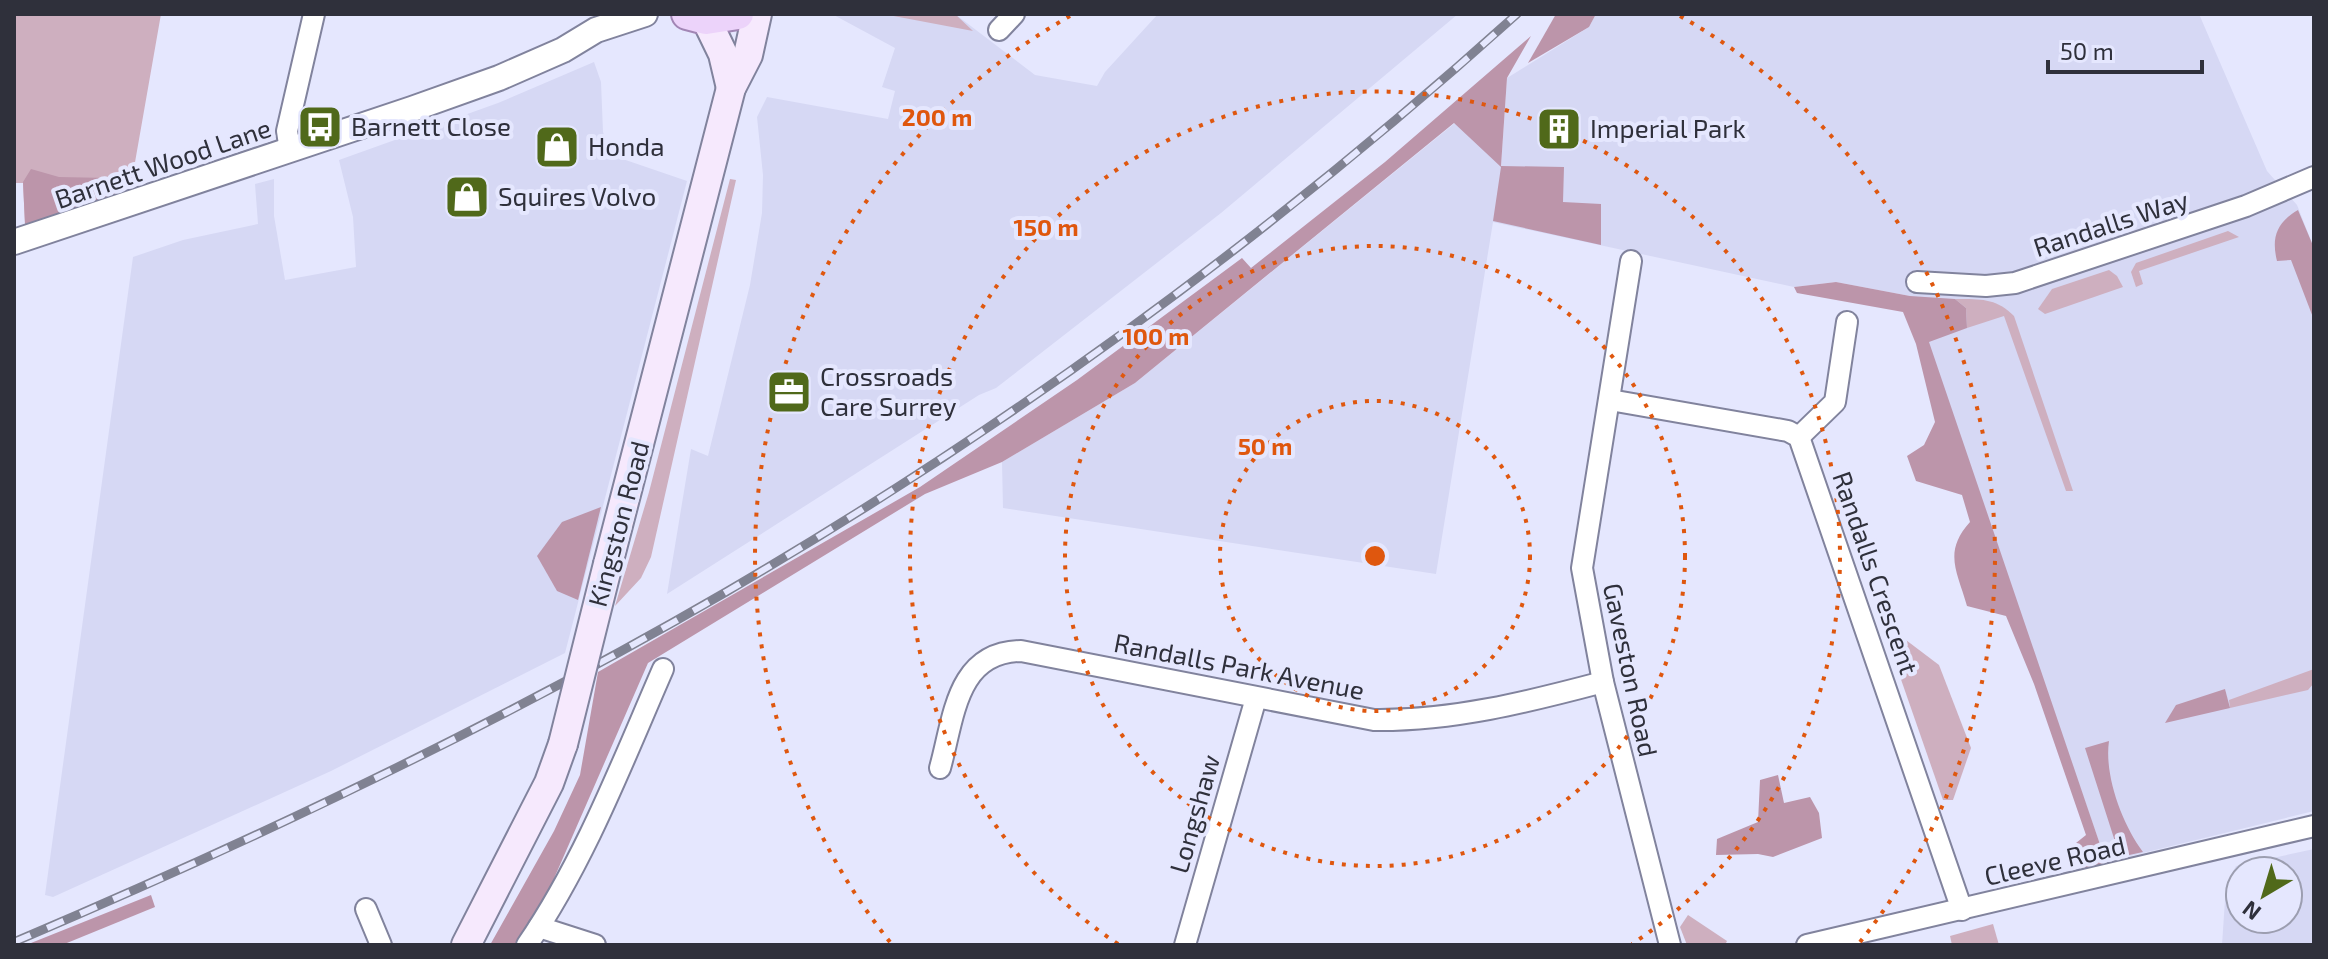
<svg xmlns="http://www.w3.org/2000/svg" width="2328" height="959" font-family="'Exo 2',sans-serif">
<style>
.built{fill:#d6d8f4;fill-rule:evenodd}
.green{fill:#ceafbf}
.forest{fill:#bc95aa}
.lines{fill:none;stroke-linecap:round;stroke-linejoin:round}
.minor-casing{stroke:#81839d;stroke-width:24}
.tertiary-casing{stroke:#81839d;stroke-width:28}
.secondary-casing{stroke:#81839d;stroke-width:32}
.primary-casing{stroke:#a286b5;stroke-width:34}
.minor{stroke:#fff;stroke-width:20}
.tertiary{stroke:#fff;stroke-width:24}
.secondary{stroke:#f6e9fd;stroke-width:28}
.primary{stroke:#ecd3fa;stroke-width:30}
.rail-casing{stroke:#808292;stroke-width:9}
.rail{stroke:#e5e7fe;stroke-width:6;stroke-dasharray:18;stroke-linecap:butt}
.secondary-bridge-casing{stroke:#81839d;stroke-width:32;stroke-linecap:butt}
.secondary-bridge{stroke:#f6e9fd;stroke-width:28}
.ring{fill:none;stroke:#df570e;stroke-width:4;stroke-dasharray:4 8}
.labels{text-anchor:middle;stroke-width:8;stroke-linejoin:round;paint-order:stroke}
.poi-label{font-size:26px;fill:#2f303b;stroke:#e5e7fe;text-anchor:start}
.street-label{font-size:26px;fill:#2f303b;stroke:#e5e7fe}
.centre{fill:#df570e;stroke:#e5e7fe;stroke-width:4}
.ring-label{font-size:24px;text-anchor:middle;font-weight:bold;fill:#df570e;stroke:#e5e7fe;stroke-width:8;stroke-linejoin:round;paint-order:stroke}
</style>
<rect width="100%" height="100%" fill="#e5e7fe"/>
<g class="built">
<polygon points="832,14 955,14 1035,75 1097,86 1105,72 1158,14 1458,14 1221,213 996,388 979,395 667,594 691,449 708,456 750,285 762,213 763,175 757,117 767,97 888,119 895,91 882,87 895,48"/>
<polygon points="1596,14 2199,14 2267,171 2297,205 2314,248 2314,811 2106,862 1910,296 1836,282 1794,287 1493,222 1436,574 1003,508 1002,462 1135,383 1455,123 1501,166 1507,78 1589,27"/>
<polygon points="594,62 601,82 603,132 611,155 687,181 565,653 331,771 53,897 45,895 133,257 183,240 258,224 255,184 274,179 274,216 285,280 356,267 353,217 339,160 498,103"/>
<path d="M2314,849V945H2222L2226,885L2236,866ZM2240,871H2288V919H2240Z"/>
</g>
<g class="green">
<polygon points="14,14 161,14 131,185 97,203 25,224 23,183 14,183"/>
<polygon points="883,14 955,14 973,31"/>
<polygon points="730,179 736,180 651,557 641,578 615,606 649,492"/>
<polygon points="2228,231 2239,237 2139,271 2143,284 2136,287 2131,272 2136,263"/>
<polygon points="2109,270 2117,276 2123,287 2045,314 2038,309 2052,289"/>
<path d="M1955,299C1979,299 1997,298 2014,316L2073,491H2066L2004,316L1967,328L1966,308Z"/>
<polygon points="1898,634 1939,665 1971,748 1953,800 1943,800 1889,645"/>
<polygon points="2314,669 2314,683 2308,690 2230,708 2229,700"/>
<polygon points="1688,915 1727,941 1725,945 1687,945 1680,927"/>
<polygon points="1993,924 1999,945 1952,945 1950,936"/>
</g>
<g class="forest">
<polygon points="1556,14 1596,14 1589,27 1528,63"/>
<polygon points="1531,36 1507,78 1501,166 1564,167 1563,202 1601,204 1601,245 1493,221 1501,167 1454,123 1135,383 1002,462 925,494 648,663 549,890 518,945 490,945 554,831 580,775 598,672 920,487 1077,380 1242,258 1251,268 1385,162"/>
<polygon points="31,169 59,177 108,178 117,190 97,203 25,224 23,182"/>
<path d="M2298,210L2314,248V320L2291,260L2277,261C2271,237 2277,222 2298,210Z"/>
<path d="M1836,282L1910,296L1955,299L1966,308L1967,328L1929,342L2106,862L2098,867L2081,868L2076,843L2086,835L2034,684L2006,616L1967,606C1957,571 1943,552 1970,522L1962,495L1916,481L1907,456L1924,445L1935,422L1916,344L1903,312L1797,293L1794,287Z"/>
<polygon points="601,507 578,600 557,591 537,556 562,522"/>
<polygon points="2225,689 2230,708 2165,723 2176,705"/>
<path d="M2109,741C2104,775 2122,824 2143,852L2120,857L2085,748Z"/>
<polygon points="1778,775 1784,803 1810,797 1819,813 1822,838 1773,857 1758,854 1716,855 1717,839 1758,822 1760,780"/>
<polygon points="151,895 155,907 62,945 26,945"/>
</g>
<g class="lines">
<g class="minor-casing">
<g id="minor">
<polyline points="999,30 1014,14"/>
<polyline points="290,151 287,131 314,14"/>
<polyline points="1631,261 1582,568 1603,682 1670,945"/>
<polyline points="1917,282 1986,286 2015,283 2246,206 2314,177"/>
<polyline points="1610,400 1788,431 1799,437 1962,910"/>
<polyline points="1799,437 1835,402 1847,322"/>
<path d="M940,768C954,718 956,652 1021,651L1374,720C1452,721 1528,702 1603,682"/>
<polyline points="366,909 381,945"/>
<polyline points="539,927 595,945"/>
<path d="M527,945C585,860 622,763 663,669"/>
<polyline points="1185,945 1256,698"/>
<polyline points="1807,945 2314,826"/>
</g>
</g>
<g class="tertiary-casing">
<polyline id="tertiary" points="14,242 412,109 499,78 563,50 596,30 645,14"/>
</g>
<g class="secondary-casing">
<g id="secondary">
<polyline points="706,19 723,54 731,88"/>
<polyline points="608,564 731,88 748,55 757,14"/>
<polyline points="466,945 549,783 563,744"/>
</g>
</g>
<g class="primary-casing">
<polyline id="primary" points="687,14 706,19 738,14"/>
</g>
<use href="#minor" class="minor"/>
<use href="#tertiary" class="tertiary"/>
<use href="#secondary" class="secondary"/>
<use href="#primary" class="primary"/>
<g class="rail-casing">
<path id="rail" d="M14,942C257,839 497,725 726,592C1009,427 1274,233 1517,14"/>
</g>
<use href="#rail" class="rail"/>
<g class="secondary-bridge-casing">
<polyline id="secondary-bridge" points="563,744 608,564"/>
</g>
<use href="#secondary-bridge" class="secondary-bridge"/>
</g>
<g class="ring">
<circle cx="1375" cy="556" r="155"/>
<circle cx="1375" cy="556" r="310"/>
<path d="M1118 944A465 465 0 1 1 1632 944"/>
<path d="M890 942A620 620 0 0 1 1070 16M1680 16A620 620 0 0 1 1860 942"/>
</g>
<defs>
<g id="bus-square" transform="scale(2.3)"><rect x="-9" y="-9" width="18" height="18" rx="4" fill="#50691a" stroke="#e5e7fe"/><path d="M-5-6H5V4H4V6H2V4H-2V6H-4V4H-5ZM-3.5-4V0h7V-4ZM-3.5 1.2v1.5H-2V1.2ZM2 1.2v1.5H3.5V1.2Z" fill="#fff"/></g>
<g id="building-square" transform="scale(2.3)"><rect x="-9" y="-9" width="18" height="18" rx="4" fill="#50691a" stroke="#e5e7fe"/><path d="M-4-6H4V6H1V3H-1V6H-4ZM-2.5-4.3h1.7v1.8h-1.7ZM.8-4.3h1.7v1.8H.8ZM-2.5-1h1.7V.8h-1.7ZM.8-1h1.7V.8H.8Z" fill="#fff"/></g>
<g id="shop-square" transform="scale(2.3)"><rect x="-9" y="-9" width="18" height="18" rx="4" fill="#50691a" stroke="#e5e7fe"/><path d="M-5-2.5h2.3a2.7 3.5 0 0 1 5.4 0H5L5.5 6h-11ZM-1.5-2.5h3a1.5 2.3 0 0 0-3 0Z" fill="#fff"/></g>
<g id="office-square" transform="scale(2.3)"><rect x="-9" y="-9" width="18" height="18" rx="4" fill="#50691a" stroke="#e5e7fe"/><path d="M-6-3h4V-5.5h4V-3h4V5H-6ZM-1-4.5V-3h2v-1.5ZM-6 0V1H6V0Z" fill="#fff"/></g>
</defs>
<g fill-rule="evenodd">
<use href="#bus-square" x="320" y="127"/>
<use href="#building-square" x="1559" y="129"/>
<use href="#shop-square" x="557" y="147"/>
<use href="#shop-square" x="467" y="197"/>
<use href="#office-square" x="789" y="392"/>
</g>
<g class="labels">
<g class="poi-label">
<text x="351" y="136">Barnett Close</text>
<text x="1590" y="138">Imperial Park</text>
<text x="588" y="156">Honda</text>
<text x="498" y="206">Squires Volvo</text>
<text x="820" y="386">Crossroads<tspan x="820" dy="30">Care Surrey</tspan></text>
</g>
<g class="street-label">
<text transform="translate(163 164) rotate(-19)" y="9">Barnett Wood Lane</text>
<text transform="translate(2111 224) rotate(-18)" y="9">Randalls Way</text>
<text transform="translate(619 524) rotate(-75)" y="9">Kingston Road</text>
<text transform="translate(1875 573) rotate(71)" y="9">Randalls Crescent</text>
<text transform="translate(1239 667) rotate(11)" y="9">Randalls Park Avenue</text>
<text transform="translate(1630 670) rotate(78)" y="9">Gaveston Road</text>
<text transform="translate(1195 814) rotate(-74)" y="9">Longshaw</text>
<text transform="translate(2055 861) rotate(-13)" y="9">Cleeve Road</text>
</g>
</g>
<circle cx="1375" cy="556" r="12" class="centre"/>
<g class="ring-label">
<text x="937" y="126">200 m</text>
<text x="1046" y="236">150 m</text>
<text x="1156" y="345">100 m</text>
<text x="1265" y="455">50 m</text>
</g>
<rect width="2328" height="959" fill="none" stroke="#2f303b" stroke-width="32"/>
<g transform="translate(2264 895) rotate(218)"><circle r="38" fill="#e5e7fe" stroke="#9c9eb0" stroke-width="2"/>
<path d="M0-6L14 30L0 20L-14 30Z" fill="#50691a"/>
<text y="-12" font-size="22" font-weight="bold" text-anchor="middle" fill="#2f303b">N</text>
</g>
<path d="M2048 60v12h154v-12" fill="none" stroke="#2f303b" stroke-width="4"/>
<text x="2060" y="60" font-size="24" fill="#2f303b" stroke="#e5e7fe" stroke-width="6" paint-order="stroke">50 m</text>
</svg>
